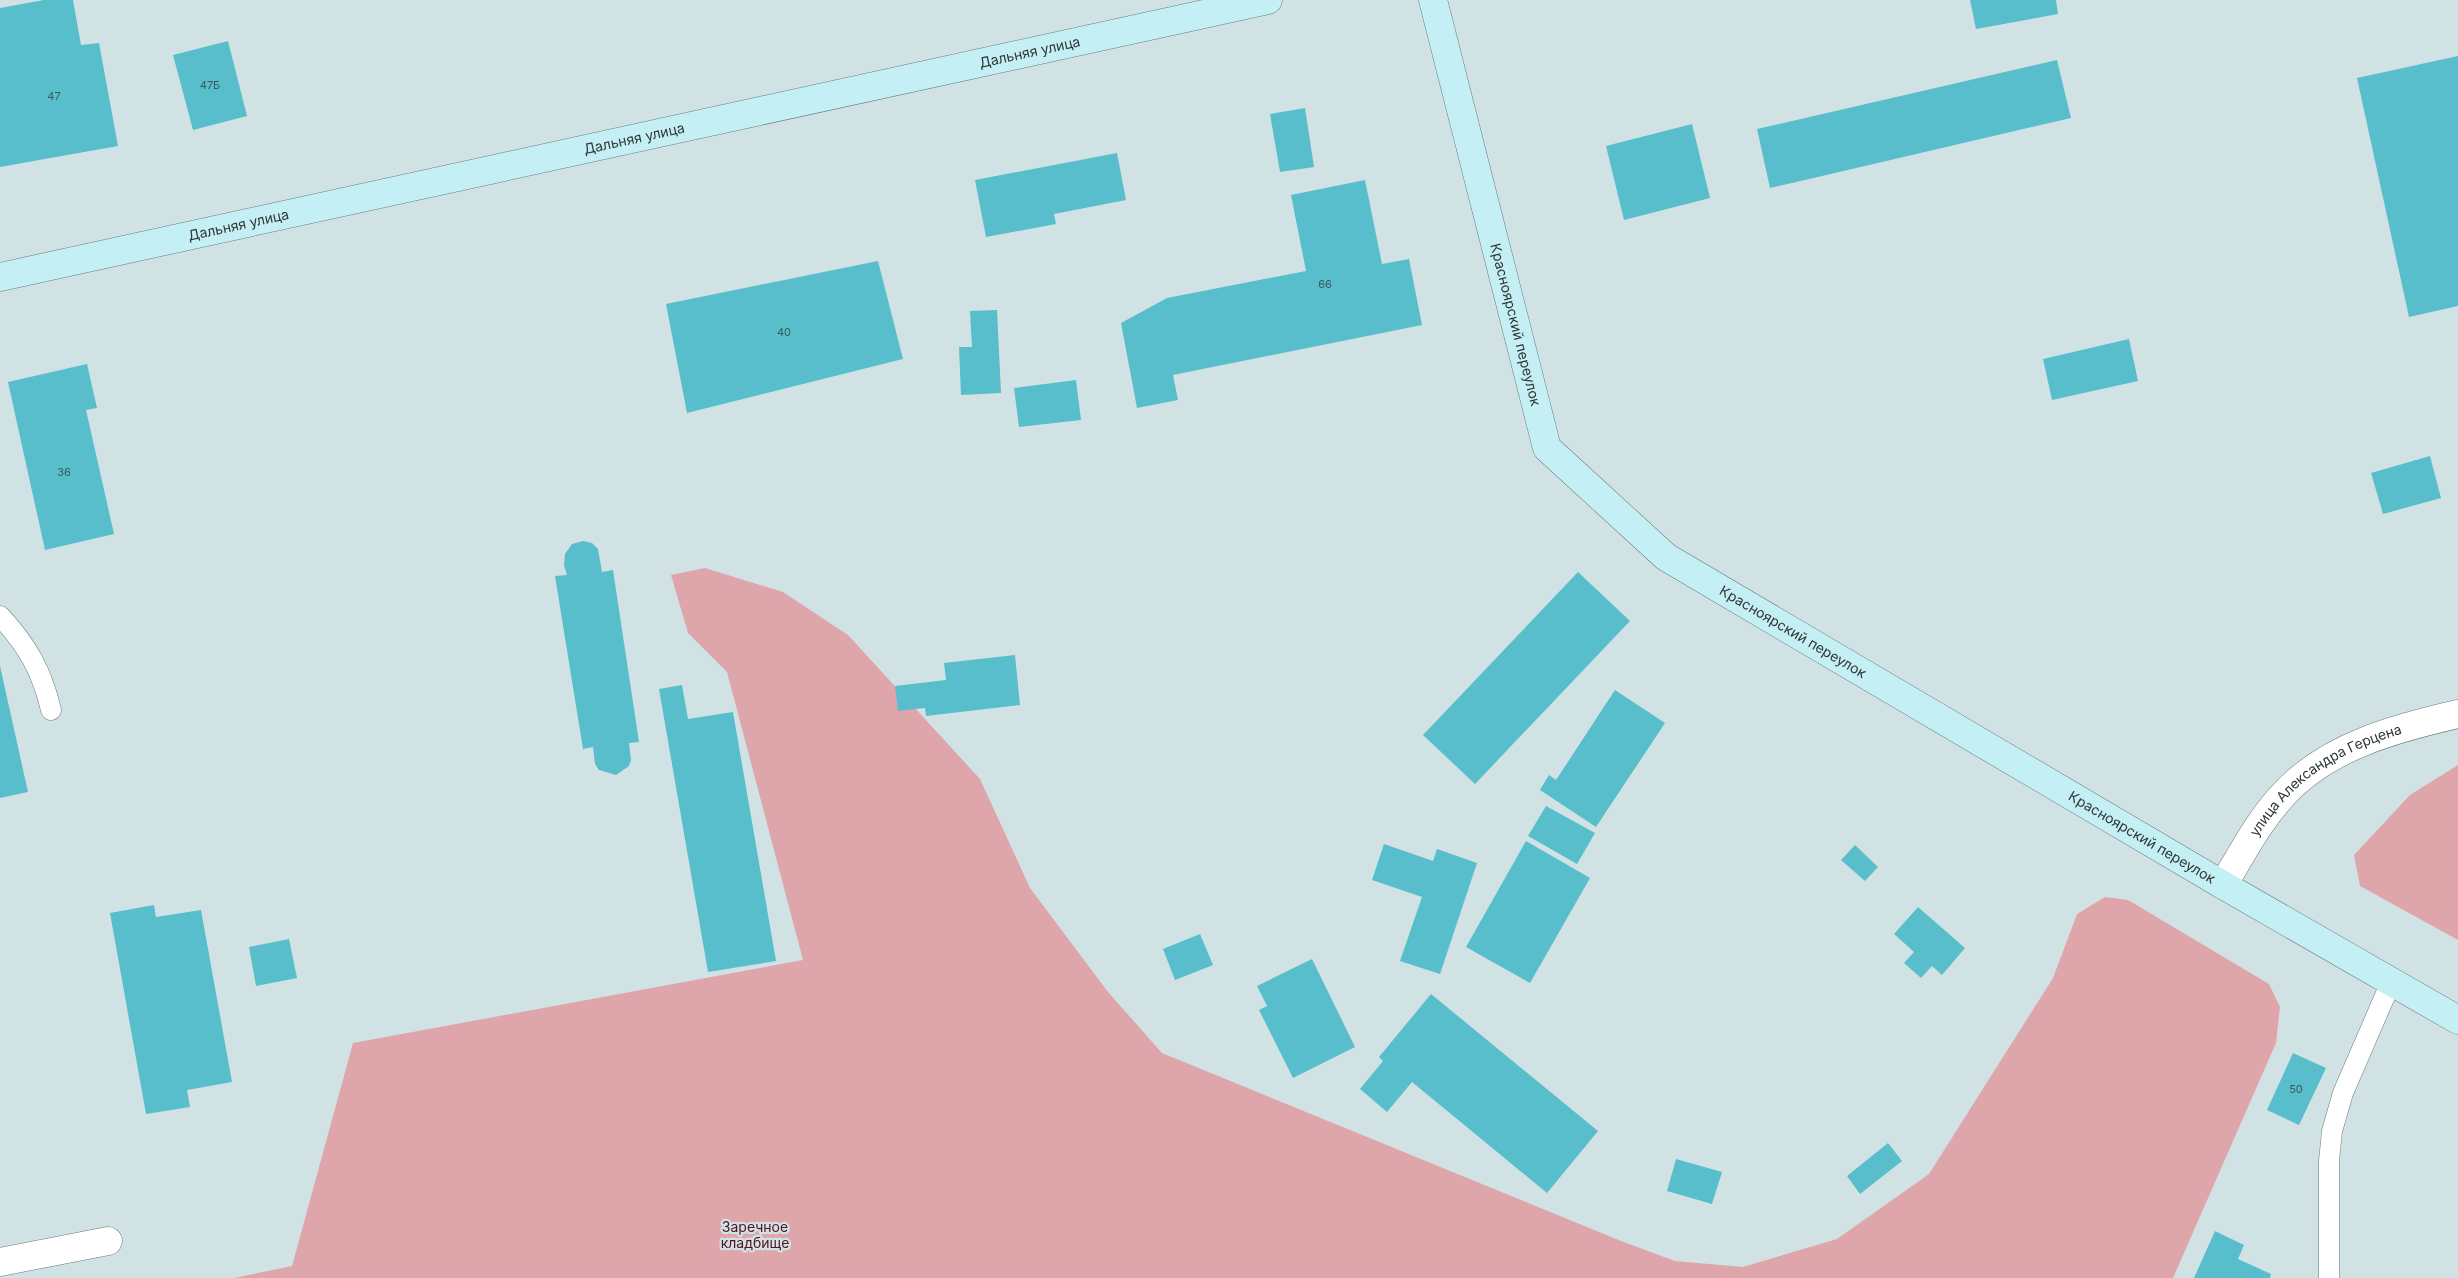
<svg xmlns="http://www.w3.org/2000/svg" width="2458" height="1278" font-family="Inter,sans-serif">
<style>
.green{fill:#dea6aa}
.building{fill:#58becc}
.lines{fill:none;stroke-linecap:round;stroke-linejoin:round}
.lane-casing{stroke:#6a7a7c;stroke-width:21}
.street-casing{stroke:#6a7a7c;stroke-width:29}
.secondary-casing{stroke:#6a7a7c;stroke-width:29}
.lane{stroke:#fff;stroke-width:20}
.street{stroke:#fff;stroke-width:28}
.secondary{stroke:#c4f0f5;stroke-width:28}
.labels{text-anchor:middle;stroke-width:4.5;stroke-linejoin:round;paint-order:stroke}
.number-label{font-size:11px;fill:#39585c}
.street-label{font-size:14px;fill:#2f3637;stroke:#d1e2e5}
.park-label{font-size:14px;fill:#56101f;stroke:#d1e2e5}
</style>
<rect width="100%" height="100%" fill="#d1e2e5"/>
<g class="green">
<polygon points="705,568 783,592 848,635 980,779 1030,888 1108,992 1162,1053 1621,1241 1675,1261 1743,1267 1837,1239 1929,1174 2053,978 2077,914 2105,897 2128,900 2269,984 2280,1007 2276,1043 2173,1278 234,1278 292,1266 353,1043 803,960 727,672 688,633 671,575"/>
<polygon points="2458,765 2458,940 2360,886 2354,855 2410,795"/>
</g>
<g class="building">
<polygon points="44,0 73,0 81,45 99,43 118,146 0,167 0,8"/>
<polygon points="1970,0 2056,0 2058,14 1976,29"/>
<polygon points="228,41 247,116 193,130 173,55"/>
<polygon points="2458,56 2458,306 2409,317 2357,78"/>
<polygon points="2057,60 2071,118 1770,188 1757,129"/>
<polygon points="1305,108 1314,167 1280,172 1270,114"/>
<polygon points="1692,124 1710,198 1624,220 1606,146"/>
<polygon points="1117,153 1126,200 1054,214 1056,224 986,237 975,180"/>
<polygon points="1365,180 1382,264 1409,259 1422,325 1173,375 1178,400 1137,408 1121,323 1167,298 1306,271 1291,195"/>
<polygon points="878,261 903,359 687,413 666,304"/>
<polygon points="997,310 1001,393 961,395 959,347 972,347 970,311"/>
<polygon points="2129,339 2138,381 2052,400 2043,359"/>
<polygon points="87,364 97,408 86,410 114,534 45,550 8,382"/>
<polygon points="1076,380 1081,420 1019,427 1014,388"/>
<polygon points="2430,456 2441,498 2383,514 2371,473"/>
<polygon points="583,541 592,543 598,549 602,572 613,570 639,742 629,743 631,760 629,766 616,775 599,770 595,764 593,747 583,749 555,576 567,575 564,565 565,554 572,544"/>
<polygon points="1578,572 1630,621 1475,784 1423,735"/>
<polygon points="1015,655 1020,705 926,716 925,708 898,711 895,686 946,680 944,663"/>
<polygon points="0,666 28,792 0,798"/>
<polygon points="682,685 688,719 733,712 776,961 708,972 659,689"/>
<polygon points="1615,690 1665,723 1596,827 1540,790 1549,775 1556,780"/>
<polygon points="1546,806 1595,833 1577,864 1528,836"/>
<polygon points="1526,841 1590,878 1530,983 1466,947"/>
<polygon points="1384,844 1433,861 1437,849 1477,863 1440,974 1400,961 1422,897 1372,880"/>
<polygon points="1855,845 1878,867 1865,881 1841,860"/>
<polygon points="154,905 156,917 201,910 232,1082 187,1090 190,1107 146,1114 110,913"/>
<polygon points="1918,907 1965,948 1942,975 1932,966 1921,978 1904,963 1914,952 1894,934"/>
<polygon points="1200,934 1213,965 1175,980 1163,949"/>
<polygon points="289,939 297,978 256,986 249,947"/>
<polygon points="1312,959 1355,1047 1293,1078 1259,1010 1267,1006 1257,986"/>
<polygon points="1431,994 1598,1131 1547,1193 1412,1082 1387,1112 1360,1089 1383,1061 1379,1057"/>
<polygon points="2293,1053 2326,1068 2299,1125 2267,1110"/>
<polygon points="1888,1143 1902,1161 1860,1194 1847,1176"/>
<polygon points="1676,1159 1722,1172 1712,1204 1667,1191"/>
<polygon points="2215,1231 2244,1245 2238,1259 2271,1274 2270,1278 2194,1278"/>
</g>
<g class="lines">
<g class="lane-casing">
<g id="lane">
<path d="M0,616C27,645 42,671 51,710"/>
<polyline points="2329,1278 2329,1161 2332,1131 2343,1093 2391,982"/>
</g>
</g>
<g class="street-casing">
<g id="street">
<path id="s1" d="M2223,885C2242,854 2259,820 2284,794C2328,746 2397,728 2458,714"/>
<polyline points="0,1262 108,1241"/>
</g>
</g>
<g class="secondary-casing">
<g id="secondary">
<path id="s2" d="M1433,0L1547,448L1666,557L2223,885L2458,1020"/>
<path id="s3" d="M0,277L1268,0"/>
</g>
</g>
<use href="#lane" class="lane"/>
<use href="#street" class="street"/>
<use href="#secondary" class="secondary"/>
</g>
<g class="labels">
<g class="number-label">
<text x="210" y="89">47Б</text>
<text x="54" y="100">47</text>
<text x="1325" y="288">66</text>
<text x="784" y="336">40</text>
<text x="64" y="476">36</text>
<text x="2296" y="1093">50</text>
</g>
<g class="street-label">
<text dy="5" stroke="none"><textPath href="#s3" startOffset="1054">Дальняя улица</textPath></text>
<text dy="5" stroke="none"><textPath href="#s3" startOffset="649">Дальняя улица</textPath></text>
<text dy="5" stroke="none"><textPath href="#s3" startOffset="244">Дальняя улица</textPath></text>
<text dy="5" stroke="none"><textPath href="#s2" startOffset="335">Красноярский переулок</textPath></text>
<text dy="5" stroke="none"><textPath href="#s2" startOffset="771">Красноярский переулок</textPath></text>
<text dy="5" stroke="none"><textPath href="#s1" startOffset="152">улица Александра Герцена</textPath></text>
<text dy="5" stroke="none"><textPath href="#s2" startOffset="1176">Красноярский переулок</textPath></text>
</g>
<g class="park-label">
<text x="755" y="1232">Заречное<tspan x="755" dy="16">кладбище</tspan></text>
</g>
</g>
</svg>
